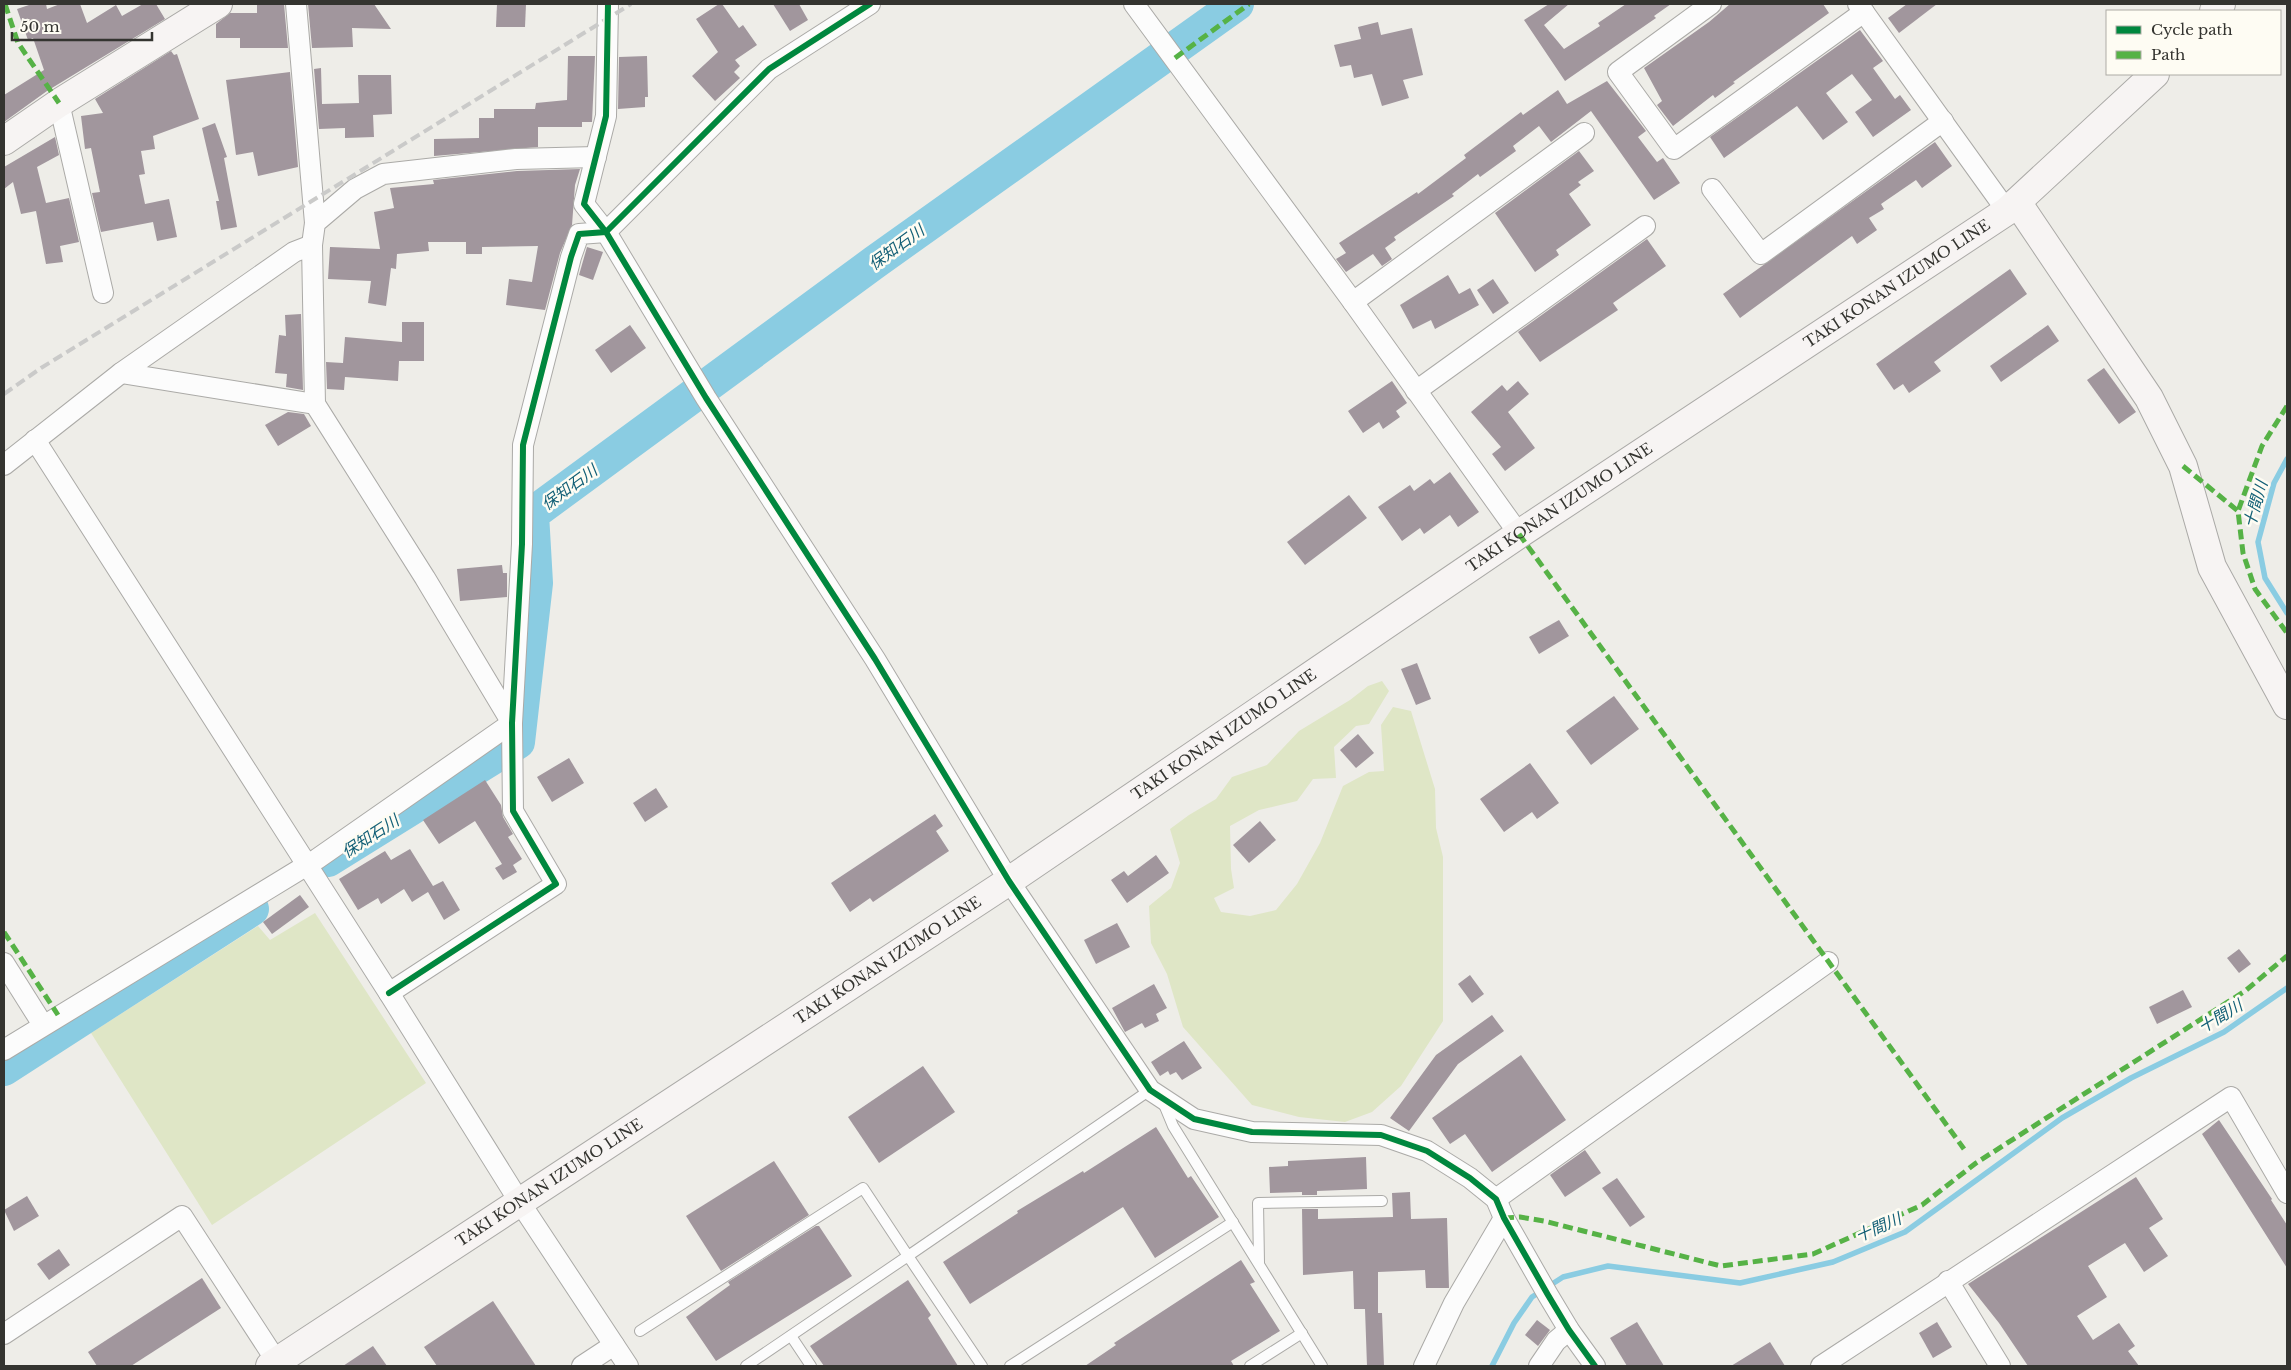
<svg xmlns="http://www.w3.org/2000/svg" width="2291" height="1370" font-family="'Libre Baskerville','Noto Sans JP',serif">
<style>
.green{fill:#dfe6c6}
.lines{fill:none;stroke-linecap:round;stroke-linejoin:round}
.stream{stroke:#8acce2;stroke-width:5.5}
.river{stroke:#8acce2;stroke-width:34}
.building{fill:#a1969d}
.lane-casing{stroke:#abaaa7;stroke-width:12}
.street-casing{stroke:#abaaa7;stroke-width:22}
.secondary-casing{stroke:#abaaa7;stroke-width:30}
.lane{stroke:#fcfcfc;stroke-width:10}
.street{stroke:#fcfcfc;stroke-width:20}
.secondary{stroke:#f7f4f3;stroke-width:28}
.rail{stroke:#cacac9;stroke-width:4;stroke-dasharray:10 5;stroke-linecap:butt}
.quiet{stroke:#56b246;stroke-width:5;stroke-dasharray:10 5;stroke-linecap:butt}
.cycleway-casing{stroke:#fefcf3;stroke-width:9}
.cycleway{stroke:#00873e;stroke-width:6}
.labels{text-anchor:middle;stroke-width:5;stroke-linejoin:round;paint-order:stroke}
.street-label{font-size:15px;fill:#343430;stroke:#fefcf3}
.water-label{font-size:16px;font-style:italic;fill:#125f76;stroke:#fefcf3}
</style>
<rect width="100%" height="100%" fill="#eeede8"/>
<g class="green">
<polygon points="1382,681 1389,691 1369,724 1356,726 1334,747 1336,778 1313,779 1297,801 1259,810 1230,826 1231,869 1234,888 1214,898 1221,912 1250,916 1276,910 1297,884 1320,843 1343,786 1369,772 1384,771 1381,725 1393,707 1411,711 1435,789 1436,828 1443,857 1443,1021 1401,1086 1372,1112 1345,1122 1299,1117 1252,1105 1183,1027 1167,974 1151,943 1149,906 1171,888 1180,863 1170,829 1189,815 1216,799 1232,777 1267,765 1299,731 1350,700 1368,686"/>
<polygon points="315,913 426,1083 212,1225 91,1033 258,926 270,940"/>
</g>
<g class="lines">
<g class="stream">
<polyline points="2287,459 2274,483 2258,542 2265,578 2287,613"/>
<polyline points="1492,1366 1514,1323 1532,1297 1563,1277 1608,1266 1740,1283 1833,1262 1905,1232 2062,1118 2131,1078 2224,1032 2287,988"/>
</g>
<g class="river">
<polyline points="328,860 518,742 536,583 532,514 875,262 1237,4"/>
<polyline points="4,1069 252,909"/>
</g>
</g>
<g class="building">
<polygon points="32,4 46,4 47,9 60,4 80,4 87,23 116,5 122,16 143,4 156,4 165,19 47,91 4,122 4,95 44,70 33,38 28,40 17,9"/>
<polygon points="257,4 284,4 288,48 240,48 240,38 216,38 216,24 230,13 257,13"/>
<polygon points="308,4 374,4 391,29 352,28 353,47 312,48"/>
<polygon points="497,4 526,4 525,27 496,27"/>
<polygon points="719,4 722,4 739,28 743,25 757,45 735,60 740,66 734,72 740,78 715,101 692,76 718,52 696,19"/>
<polygon points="773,4 799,4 808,20 790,31"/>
<polygon points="1549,4 1569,4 1544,25 1564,49 1600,26 1598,23 1626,4 1671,4 1654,16 1656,18 1565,81 1524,20"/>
<polygon points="1730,4 1823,4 1829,13 1733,82 1735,83 1715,98 1713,95 1673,126 1657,105 1662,101 1644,68 1709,22"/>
<polygon points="1907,4 1937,4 1899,33 1888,18"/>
<polygon points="1378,22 1381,35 1412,28 1423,75 1403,80 1409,98 1382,106 1372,74 1354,78 1351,65 1340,67 1334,45 1361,39 1358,27"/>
<polygon points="1860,30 1883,61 1873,68 1895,99 1900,95 1911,110 1873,137 1855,112 1872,100 1852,74 1826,93 1848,122 1823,140 1797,106 1724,158 1710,137"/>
<polygon points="171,51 174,55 177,54 199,119 153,136 155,149 141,151 145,174 139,175 145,204 169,199 177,237 157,241 153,222 101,232 92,193 100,192 91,148 85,149 81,116 103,113 95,99"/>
<polygon points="568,56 595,56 592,122 582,122 582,127 538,127 538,147 434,156 434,139 479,138 479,118 494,118 494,109 535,109 536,103 567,100"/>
<polygon points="647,56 648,97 645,97 645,107 618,109 619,57"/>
<polygon points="321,68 322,104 359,103 358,75 391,75 392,114 373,115 374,137 345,138 345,128 319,129 314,69"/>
<polygon points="290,72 298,167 258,176 253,152 236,155 226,80"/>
<polygon points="1607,81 1646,131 1638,137 1657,162 1663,158 1680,183 1654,200 1591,111 1551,142 1539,126 1513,146 1516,151 1480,177 1478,174 1452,194 1454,196 1394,237 1396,240 1385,248 1392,259 1382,266 1373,254 1346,272 1336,259 1346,253 1339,243 1417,192 1418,194 1466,158 1464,155 1521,112 1523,115 1558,90 1567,104"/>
<polygon points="215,123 227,157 224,158 237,227 221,230 216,201 219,201 202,128"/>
<polygon points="55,137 59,155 37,167 46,203 69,198 79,242 60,246 63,262 46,264 36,211 21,214 13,182 4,189 4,167"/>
<polygon points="1935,142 1952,166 1922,188 1916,180 1881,204 1884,209 1869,218 1877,230 1857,244 1852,236 1740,318 1723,294"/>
<polygon points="1579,151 1594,171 1578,182 1581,185 1569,194 1591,225 1556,250 1559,255 1535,272 1495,213"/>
<polygon points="580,169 575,185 572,225 560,253 545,310 506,305 509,279 532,282 538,246 482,247 482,254 466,254 466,242 428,242 429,251 397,254 396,269 391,268 386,306 368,303 371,281 328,279 330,247 380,249 374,212 394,208 390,188 434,184 433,180 517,171"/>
<polygon points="1647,239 1666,266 1613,303 1618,310 1540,362 1518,332"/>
<polygon points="587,247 603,252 593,280 579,275"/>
<polygon points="2010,269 2027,294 1934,362 1941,371 1909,393 1903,384 1894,390 1876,364"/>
<polygon points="1448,275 1459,294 1470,288 1479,305 1435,329 1431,320 1413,329 1400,305"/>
<polygon points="1493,279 1509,303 1493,314 1477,290"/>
<polygon points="301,314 303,390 286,387 287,374 275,373 279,335 286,336 285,315"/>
<polygon points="402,322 424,322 424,361 399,361 398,381 345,377 344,390 327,389 326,362 343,363 345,337 402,342"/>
<polygon points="630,325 646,348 611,373 595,350"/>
<polygon points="2048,325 2059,341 2001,382 1990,366"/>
<polygon points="2104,368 2136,412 2119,424 2087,380"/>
<polygon points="1392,381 1407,403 1396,411 1400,417 1383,429 1379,422 1363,433 1348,411"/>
<polygon points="1518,381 1529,394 1508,412 1535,448 1505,471 1492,454 1501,447 1471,412 1502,385 1507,391"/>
<polygon points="288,412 304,414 311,426 278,446 265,425"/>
<polygon points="1450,472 1479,512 1458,527 1450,515 1424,534 1420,528 1402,541 1378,507 1410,485 1414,491 1430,479 1434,484"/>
<polygon points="1349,495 1367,518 1305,565 1287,542"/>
<polygon points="502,565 503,573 507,573 507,597 460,601 457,569"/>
<polygon points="1559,620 1569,636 1539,654 1529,637"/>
<polygon points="1417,663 1431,699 1416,705 1401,669"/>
<polygon points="1614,696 1639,729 1591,765 1566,731"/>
<polygon points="1358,734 1374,753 1356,768 1340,750"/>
<polygon points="569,758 584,783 552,802 537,777"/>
<polygon points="1530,763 1559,803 1537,819 1532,812 1504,832 1480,799"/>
<polygon points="485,780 501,805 503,817 513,834 508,837 522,859 513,865 517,872 503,880 495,868 502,864 475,821 439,844 423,820"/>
<polygon points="656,788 668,807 645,822 633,803"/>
<polygon points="935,814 943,826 936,831 949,851 873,902 870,898 850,912 831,883"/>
<polygon points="1260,821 1276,840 1249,863 1233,845"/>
<polygon points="410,849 433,886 443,881 460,910 444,920 428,892 412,902 404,889 381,904 378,898 358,910 339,879 385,851 391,860"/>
<polygon points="1156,855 1169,873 1127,903 1111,880 1124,871 1128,876"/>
<polygon points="300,895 309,907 272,934 263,922"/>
<polygon points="1117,923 1130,947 1096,964 1084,940"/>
<polygon points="2239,949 2251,964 2239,973 2227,958"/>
<polygon points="1470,975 1484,994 1472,1003 1458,984"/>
<polygon points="1154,984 1167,1008 1156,1014 1159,1021 1145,1028 1142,1023 1125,1032 1112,1008"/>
<polygon points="2183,990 2192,1007 2157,1024 2149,1007"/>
<polygon points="1492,1015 1504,1031 1458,1064 1409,1131 1390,1118 1436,1055"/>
<polygon points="1184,1041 1202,1068 1182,1080 1176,1072 1170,1075 1168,1071 1160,1076 1151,1062"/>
<polygon points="1521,1055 1566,1120 1492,1172 1465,1134 1450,1144 1432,1118"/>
<polygon points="923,1066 955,1112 879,1163 848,1117"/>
<polygon points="2219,1120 2272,1199 2271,1200 2287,1225 2287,1268 2202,1134"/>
<polygon points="1156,1127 1188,1178 1191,1176 1219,1217 1155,1258 1123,1207 970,1304 943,1262 1018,1213 1017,1211 1083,1171 1084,1173"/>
<polygon points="1585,1150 1601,1173 1565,1197 1550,1175"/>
<polygon points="1366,1157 1367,1189 1317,1191 1317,1195 1302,1195 1302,1192 1270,1193 1269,1167 1288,1166 1288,1161"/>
<polygon points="774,1161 809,1215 721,1271 686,1216"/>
<polygon points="2136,1177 2163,1219 2149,1228 2168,1256 2144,1272 2125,1243 2088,1266 2107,1297 2077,1316 2093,1340 2119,1323 2135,1346 2128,1351 2139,1366 2028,1366 1999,1323 1968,1284"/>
<polygon points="1617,1178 1645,1217 1630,1227 1602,1188"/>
<polygon points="1410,1192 1411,1219 1447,1218 1449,1288 1426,1288 1425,1270 1378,1272 1378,1313 1382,1313 1384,1366 1367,1366 1365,1309 1354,1309 1353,1271 1303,1275 1302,1209 1318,1209 1318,1219 1393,1217 1392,1193"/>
<polygon points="27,1196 39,1216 14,1231 4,1210"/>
<polygon points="816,1226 819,1226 852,1276 716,1361 686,1317 730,1285 728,1282"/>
<polygon points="59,1249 70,1265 49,1280 37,1264"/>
<polygon points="1241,1260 1255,1282 1250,1284 1280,1331 1231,1361 1234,1366 1085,1366 1116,1345 1114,1343"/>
<polygon points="202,1278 221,1308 131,1366 97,1366 88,1352"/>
<polygon points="908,1280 931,1315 928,1318 958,1366 824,1366 810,1346"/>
<polygon points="493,1301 536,1366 437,1366 424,1347"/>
<polygon points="1537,1320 1550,1330 1538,1346 1525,1335"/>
<polygon points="1637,1322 1664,1366 1627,1366 1610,1338"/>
<polygon points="1937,1322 1952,1347 1933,1358 1919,1333"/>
<polygon points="1770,1342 1785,1366 1731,1366"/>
<polygon points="373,1346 387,1366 343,1366"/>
</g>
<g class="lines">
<g class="lane-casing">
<g id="lane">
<polyline points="1163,1102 1173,1126 1322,1366"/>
<polyline points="1259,1263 1258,1203 1382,1201"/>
<polyline points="640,1331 863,1188 908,1256 1150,1090"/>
<polyline points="791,1336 811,1366"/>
<polyline points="746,1366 908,1256 982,1366"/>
<polyline points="1010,1366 1233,1222"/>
<polyline points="1250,1366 1302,1333"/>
</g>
</g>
<g class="street-casing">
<g id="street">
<polyline points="296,4 315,223"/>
<polyline points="608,4 606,116 584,204 606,232 706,398 875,659 1009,881 1150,1090 1194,1119 1252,1132 1381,1135 1427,1151 1470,1178 1496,1199 1504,1218 1548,1295 1569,1330 1595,1366"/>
<polyline points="1134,4 1353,302 1519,534"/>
<polyline points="1711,4 1618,72 1674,149 1864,12"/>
<polyline points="1858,4 2007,211"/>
<polyline points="59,103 103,293"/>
<polyline points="1712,189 1761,254 1943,121"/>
<polyline points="312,245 315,223 355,189 383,174 516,159 596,157"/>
<polyline points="1353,302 1584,133"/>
<polyline points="121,373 315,404"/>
<polyline points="1416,391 1645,226"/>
<polyline points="35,440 389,993 519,1201 628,1366"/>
<polyline points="4,465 121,373 294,252 312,245 315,404 425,578 512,723"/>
<polyline points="4,963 43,1025"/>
<polyline points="389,993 556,884 513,811 512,723 522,544 523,445 571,257 579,234 606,232 769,69 870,4"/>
<polyline points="4,1050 317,859 512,723"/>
<polyline points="1496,1199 1828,962"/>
<polyline points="1948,1281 2000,1366"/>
<polyline points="4,1334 182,1216 277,1362"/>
<polyline points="582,1366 614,1345"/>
<polyline points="1424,1366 1454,1303 1504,1218"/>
<polyline points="1539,1366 1556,1341 1569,1330"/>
<polyline points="1821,1366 2231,1097 2287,1193"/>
</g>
</g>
<g class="secondary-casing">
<g id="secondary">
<polyline points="2214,11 2221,4"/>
<polyline points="4,141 59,103 218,4"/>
<polyline points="2017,202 2149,398 2183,466 2212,567 2287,705"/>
<path id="s1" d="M270,1366L1009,881L1519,534L2007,211L2155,74"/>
</g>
</g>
<use href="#lane" class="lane"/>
<use href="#street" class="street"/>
<use href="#secondary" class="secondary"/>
<polyline class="rail" points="4,394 41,368 631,4"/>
<g class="quiet">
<polyline points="5,4 18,43 59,103"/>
<polyline points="1175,58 1249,4"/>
<polyline points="2287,406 2262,446 2238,511 2243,553 2255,589 2287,633"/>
<polyline points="2183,466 2238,511"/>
<polyline points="1519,534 1964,1149"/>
<polyline points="4,932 58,1015"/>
<polyline points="1504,1218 1520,1217 1544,1221 1721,1266 1813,1254 1922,1205 1976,1163 2245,991 2287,956"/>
</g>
<g class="cycleway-casing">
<g id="cycleway">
<polyline points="608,4 606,116 584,204 606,232 706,398 875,659 1009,881 1150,1090 1194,1119 1252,1132 1381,1135 1427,1151 1470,1178 1496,1199 1504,1218 1548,1295 1569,1330 1595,1366"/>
<polyline points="389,993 556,884 513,811 512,723 522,544 523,445 571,257 579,234 606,232 769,69 870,4"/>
</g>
</g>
<use href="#cycleway" class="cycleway"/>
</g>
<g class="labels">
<g class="street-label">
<text dy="5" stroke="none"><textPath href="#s1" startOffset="1954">TAKI KONAN IZUMO LINE</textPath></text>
<text dy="5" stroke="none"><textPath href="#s1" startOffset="1549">TAKI KONAN IZUMO LINE</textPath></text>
<text dy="5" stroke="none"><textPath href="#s1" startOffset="1144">TAKI KONAN IZUMO LINE</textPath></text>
<text dy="5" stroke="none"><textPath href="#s1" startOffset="739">TAKI KONAN IZUMO LINE</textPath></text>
<text dy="5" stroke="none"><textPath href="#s1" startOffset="334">TAKI KONAN IZUMO LINE</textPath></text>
</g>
<g class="water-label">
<text transform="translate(896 247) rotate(-36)" y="6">保知石川</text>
<text transform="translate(569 487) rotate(-36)" y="6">保知石川</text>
<text transform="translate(2255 504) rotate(-74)" y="6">十間川</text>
<text transform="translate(370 836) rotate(-33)" y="6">保知石川</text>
<text transform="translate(2220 1016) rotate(-31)" y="6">十間川</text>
<text transform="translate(1878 1227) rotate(-24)" y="6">十間川</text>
</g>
</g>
<rect width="2291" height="1370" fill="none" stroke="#343430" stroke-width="10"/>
<rect x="2106" y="10" width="175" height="65" fill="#fefcf3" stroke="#adaca5"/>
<rect x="2116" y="26" width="25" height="8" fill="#00873e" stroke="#adaca5"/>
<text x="2151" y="35" font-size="15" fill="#343430">Cycle path</text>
<rect x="2116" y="51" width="25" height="8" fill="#56b246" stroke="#adaca5"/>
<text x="2151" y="60" font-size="15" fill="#343430">Path</text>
<path d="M12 32v8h140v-8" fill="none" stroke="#343430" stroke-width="2.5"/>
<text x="20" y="32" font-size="15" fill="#343430" stroke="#fefcf3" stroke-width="4" paint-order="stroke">50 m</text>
</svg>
